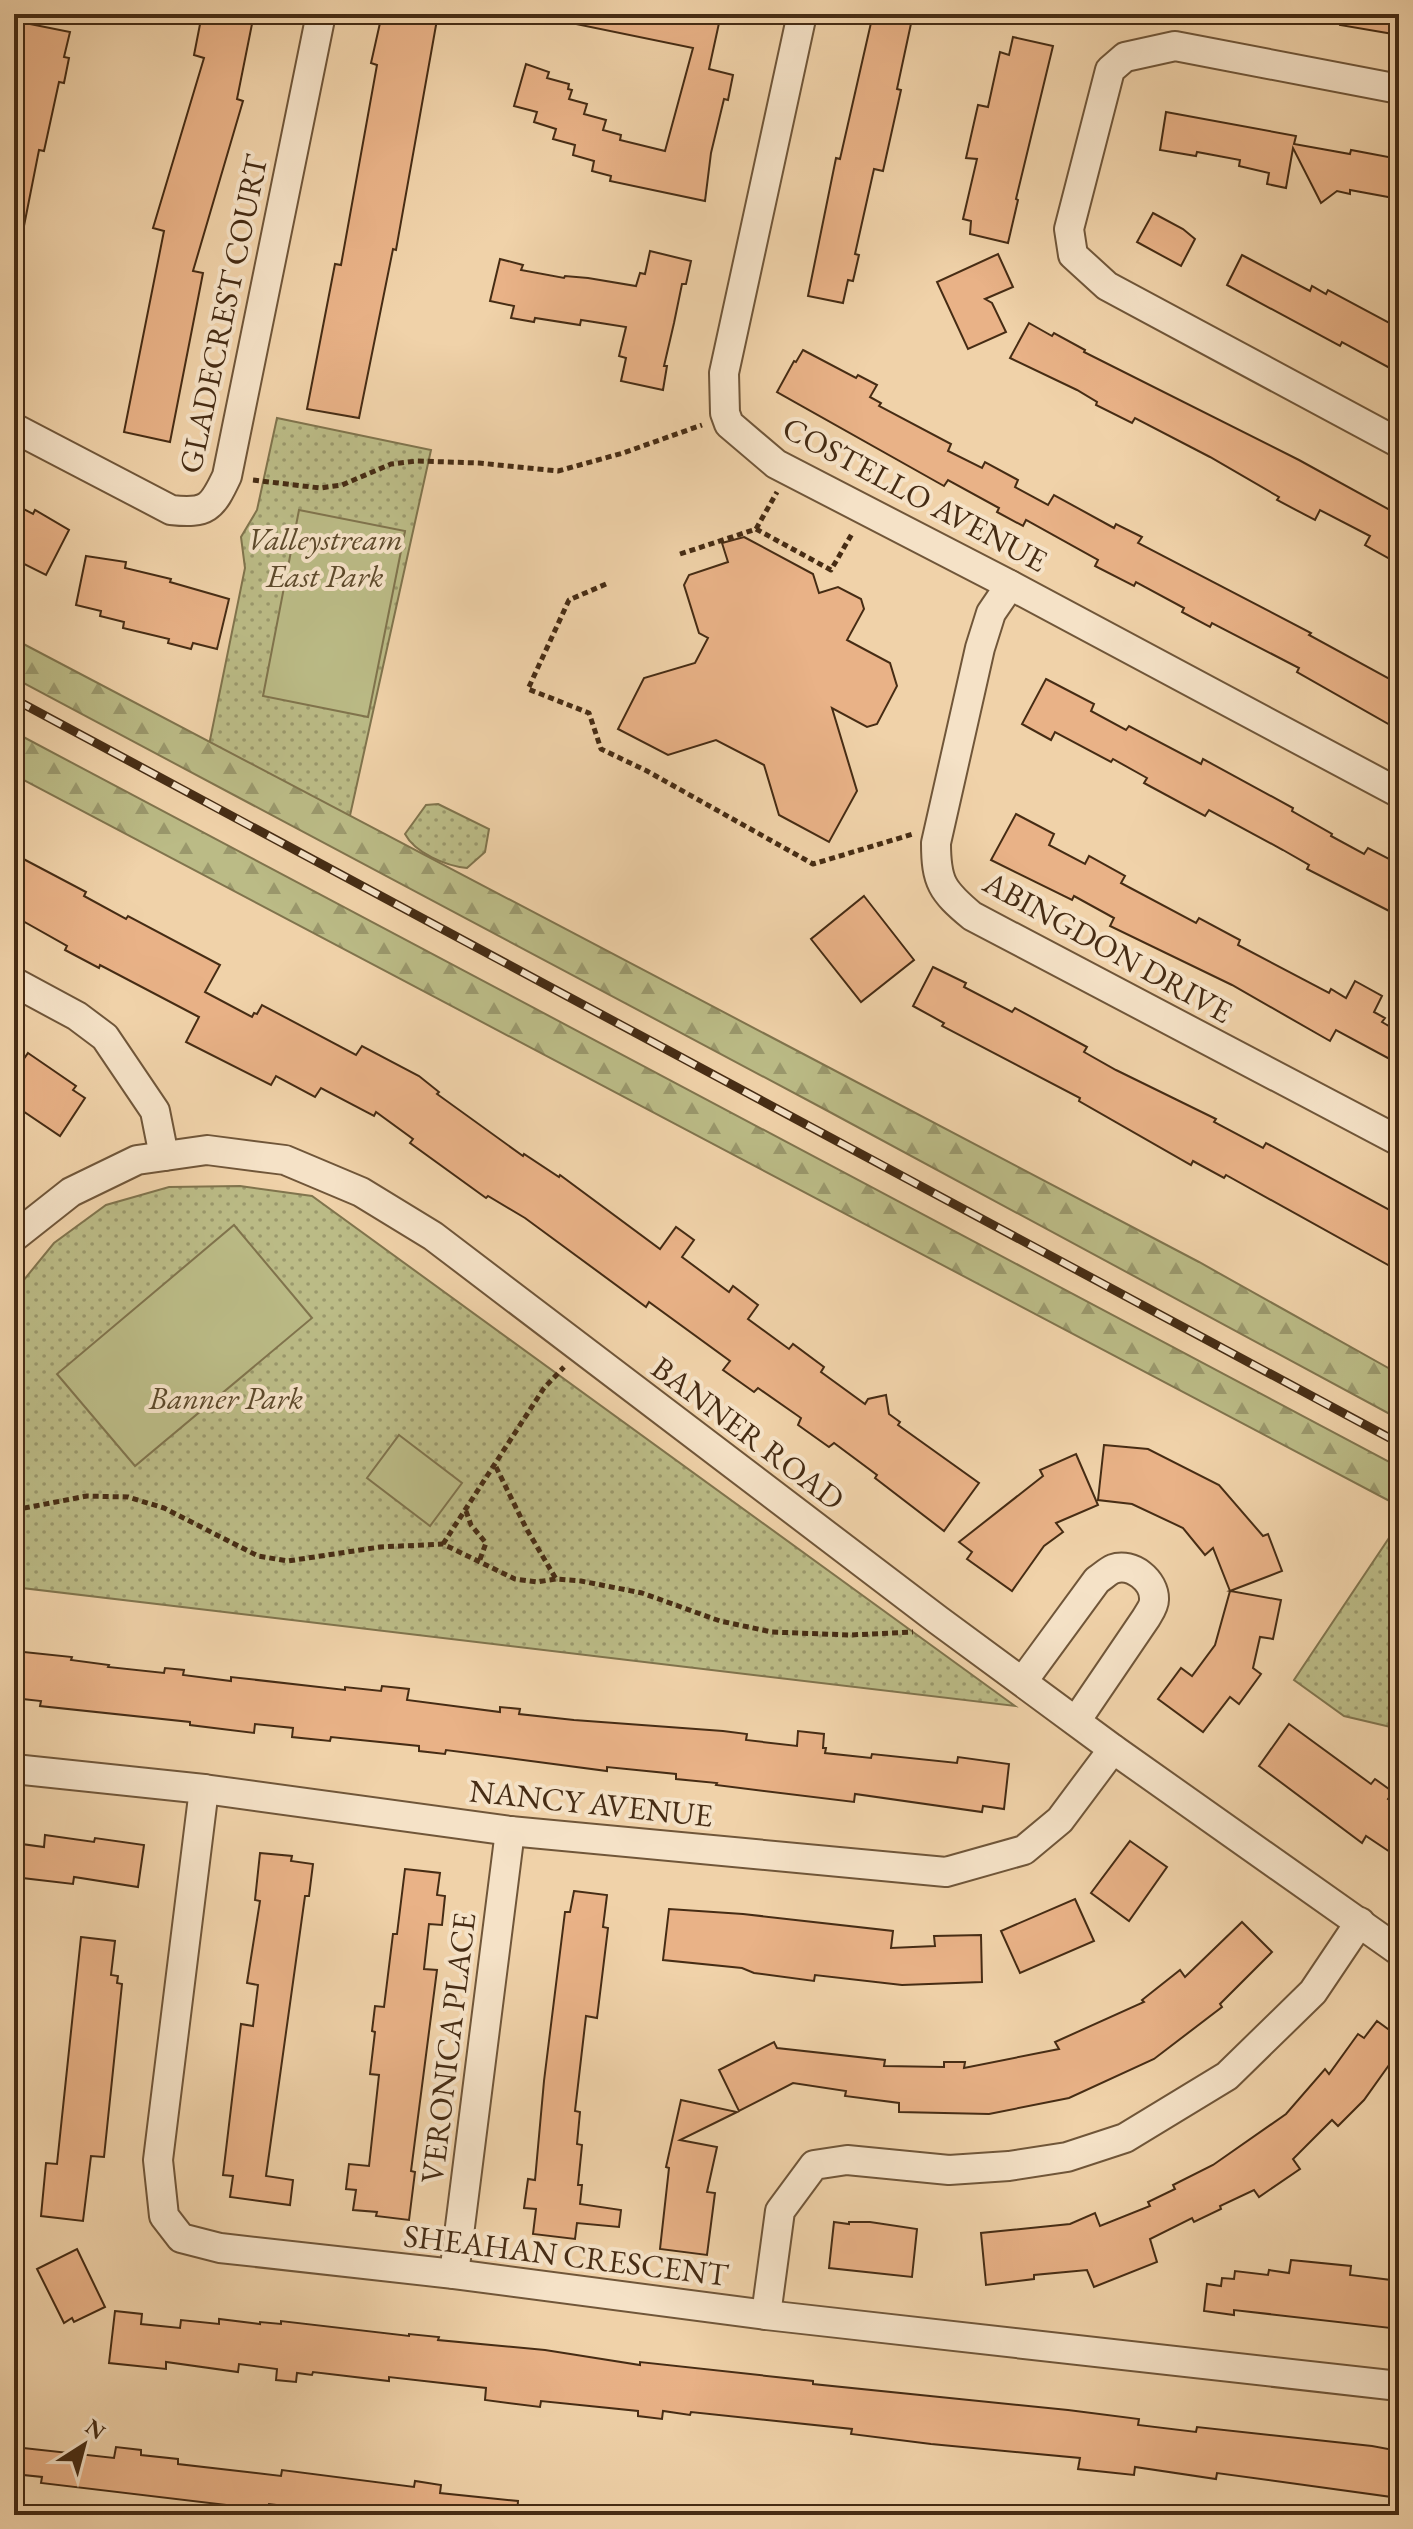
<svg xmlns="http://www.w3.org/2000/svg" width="1413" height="2529" font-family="'EB Garamond',serif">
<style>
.grass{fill:url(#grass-dots);stroke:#80744d;stroke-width:2}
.forest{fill:url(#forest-firs);stroke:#80744d;stroke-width:2}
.pitch{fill:#bbbb86;stroke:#80744d;stroke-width:2}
.building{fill:#e9b287;stroke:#462c14;stroke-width:2}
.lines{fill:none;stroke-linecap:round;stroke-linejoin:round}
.minor-casing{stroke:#705639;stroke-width:32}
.path{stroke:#462c14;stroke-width:5;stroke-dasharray:6 4;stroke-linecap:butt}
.minor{stroke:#f5e2c7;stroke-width:28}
.rail-casing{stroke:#462c14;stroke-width:9}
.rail{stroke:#f5e2c7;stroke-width:6;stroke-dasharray:18;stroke-linecap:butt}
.labels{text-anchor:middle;stroke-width:8;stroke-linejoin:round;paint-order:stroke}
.street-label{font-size:32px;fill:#462c14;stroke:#f5e2c7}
.park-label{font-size:32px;font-style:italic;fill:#5d492b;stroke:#f5e2c7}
</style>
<defs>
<pattern id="grass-dots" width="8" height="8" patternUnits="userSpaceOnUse" patternTransform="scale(2)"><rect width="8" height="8" fill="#bbbb86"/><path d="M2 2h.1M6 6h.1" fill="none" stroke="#9a986c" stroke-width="1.8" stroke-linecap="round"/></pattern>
<pattern id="forest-firs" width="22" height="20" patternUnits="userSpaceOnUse" patternTransform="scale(2)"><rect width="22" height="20" fill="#bbbb86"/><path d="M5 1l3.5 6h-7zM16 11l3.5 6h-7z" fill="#9a986c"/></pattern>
</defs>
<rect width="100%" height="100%" fill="#f0d2a9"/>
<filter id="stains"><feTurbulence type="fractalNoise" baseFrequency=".0025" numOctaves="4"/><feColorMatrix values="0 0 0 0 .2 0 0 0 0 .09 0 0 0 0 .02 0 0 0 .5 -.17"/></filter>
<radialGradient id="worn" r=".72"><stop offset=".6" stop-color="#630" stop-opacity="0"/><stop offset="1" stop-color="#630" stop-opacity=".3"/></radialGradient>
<g class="grass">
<polygon points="277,418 431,450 349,820 209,745 245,568 241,537 257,510"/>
<path d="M438,804L489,829L485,852L467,868C446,866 415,853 405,834L426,805Z"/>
<polygon points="240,1186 312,1196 1015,1706 14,1587 14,1292 54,1243 106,1205 169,1187"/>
<polygon points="1399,1523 1399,1729 1344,1716 1294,1680"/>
</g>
<g class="forest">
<polygon points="14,639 1199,1262 1399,1374 1399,1419 826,1110 14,678"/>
<polygon points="14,732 1399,1467 1399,1506 14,775"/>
</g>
<g class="pitch">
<polygon points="299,510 405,531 368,717 263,696"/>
<polygon points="234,1225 312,1318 135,1466 57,1374"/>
<polygon points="399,1435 462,1483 430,1526 367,1478"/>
</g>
<g class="building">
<polygon points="202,14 254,14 237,99 243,101 193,271 203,273 170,442 124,432 164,231 153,228 204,58 194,55"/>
<polygon points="382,14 438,14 396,250 393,249 359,418 307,409 335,264 341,265 377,65 371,63"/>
<polygon points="572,14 721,14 709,69 733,75 728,100 724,99 711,153 705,201 610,181 611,176 592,171 594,161 573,155 575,145 553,139 556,129 534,122 537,112 514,106 526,64 549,72 547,78 569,84 568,89 572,90 569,99 587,104 584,114 606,120 603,130 621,135 620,140 665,151 693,48 571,23"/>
<polygon points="873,14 888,14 912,19 897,89 901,90 883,171 874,169 855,254 859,255 853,281 848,280 843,303 808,296 836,158 840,159"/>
<polygon points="1341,14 1399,14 1399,35 1340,25"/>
<polygon points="20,22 70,32 64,57 69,58 64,83 59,82 44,151 39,150 24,226 14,225 14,33 18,34"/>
<polygon points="1013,37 1053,46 1016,199 1018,200 1008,243 970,234 971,221 963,219 977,159 966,158 978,105 988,107 1000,52 1009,55"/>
<polygon points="1166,112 1296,136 1294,144 1350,154 1351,150 1399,159 1399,199 1350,190 1350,194 1337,191 1321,203 1293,148 1286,188 1267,184 1269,173 1239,166 1240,160 1197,152 1196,156 1160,150"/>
<polygon points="1153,213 1183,229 1195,239 1181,266 1137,242"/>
<polygon points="650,251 691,261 686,284 682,284 674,323 664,366 667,366 663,390 621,381 626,358 619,356 626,327 581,320 580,325 535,318 534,322 511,318 514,306 490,301 500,259 523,265 521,270 564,278 565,276 588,278 636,286 640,273 645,274"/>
<polygon points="998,254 1013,287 985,299 992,303 1006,332 968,349 937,282"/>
<polygon points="1242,255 1310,291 1312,286 1326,294 1328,290 1399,328 1399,373 1342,342 1340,346 1227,285"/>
<polygon points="1029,323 1052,336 1054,333 1085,350 1084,352 1299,460 1399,515 1399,564 1365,545 1370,536 1320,510 1315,520 1277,500 1279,497 1210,457 1135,418 1132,423 1096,405 1097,402 1077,390 1010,358"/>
<polygon points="803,350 856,378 858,375 877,385 870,397 881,403 879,406 951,444 948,451 982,468 985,462 1018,480 1015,487 1048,505 1054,495 1114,528 1116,524 1142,537 1138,543 1311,633 1309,635 1399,684 1399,730 1297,672 1299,668 1212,623 1210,627 1182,612 1184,608 1136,582 1134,586 1095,566 1098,560 1026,520 1023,526 997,512 999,508 948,480 944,486 777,392 794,361 796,362"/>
<polygon points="14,504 33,514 35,510 69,530 46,575 14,559"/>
<polygon points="744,537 813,574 819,593 838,587 861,599 864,609 847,640 890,663 897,686 877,724 867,727 832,708 857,791 829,842 779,815 764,765 716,740 668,755 618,729 644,678 695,663 708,638 699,633 684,585 689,575 728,562 722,543"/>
<polygon points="86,556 126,562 125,568 171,579 170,582 229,599 217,649 193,643 191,649 168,643 169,639 123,628 124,622 100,616 101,611 76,605"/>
<polygon points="1046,679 1094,704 1091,711 1126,730 1129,726 1201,764 1203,759 1293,808 1292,811 1332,834 1331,836 1364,854 1368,848 1399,864 1399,916 1307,869 1309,865 1283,850 1209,810 1205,816 1144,783 1147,778 1113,759 1111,762 1055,732 1051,740 1022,724"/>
<polygon points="1016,814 1054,834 1049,845 1085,864 1089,856 1125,876 1121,883 1196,923 1199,918 1240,940 1238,945 1329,993 1331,989 1346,998 1355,981 1382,996 1374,1012 1385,1018 1382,1022 1399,1032 1399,1064 1336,1030 1330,1041 1232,985 1110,926 1114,918 1074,896 1072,900 991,860"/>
<polygon points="14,854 86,892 84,896 126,919 128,916 220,965 205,992 252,1017 254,1013 257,1014 262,1005 356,1055 362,1046 419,1076 439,1092 437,1094 523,1156 524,1154 559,1177 560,1175 660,1249 676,1227 694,1240 682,1257 729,1292 733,1286 758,1305 748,1319 789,1349 793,1344 824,1367 821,1372 865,1404 868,1399 886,1395 889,1414 900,1422 898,1425 979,1483 944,1531 875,1478 877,1475 834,1443 829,1447 798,1425 801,1418 758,1388 754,1392 723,1370 730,1361 649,1302 646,1307 525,1218 488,1196 486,1198 410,1143 413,1139 376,1112 374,1116 321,1088 315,1097 276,1076 271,1085 186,1042 199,1017 100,965 99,968 65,950 67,946 14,916"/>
<polygon points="864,896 914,960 861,1002 811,939"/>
<polygon points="933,967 966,983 964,987 1012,1012 1015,1008 1087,1047 1084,1052 1116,1070 1216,1119 1214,1122 1263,1148 1266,1143 1399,1215 1399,1271 1226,1175 1224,1178 1193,1161 1191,1165 1079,1101 1080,1098 942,1026 944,1023 913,1006"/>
<polygon points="28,1053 76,1086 73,1090 85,1098 60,1136 14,1105 14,1073"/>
<polygon points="1104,1445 1148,1449 1219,1485 1263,1536 1268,1534 1282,1571 1230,1591 1281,1600 1273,1639 1260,1637 1253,1668 1261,1674 1239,1704 1230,1697 1203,1732 1158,1699 1181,1668 1192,1676 1215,1645 1230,1591 1213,1548 1205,1555 1183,1528 1132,1504 1098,1500"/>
<polygon points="1076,1454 1098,1505 1056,1523 1063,1532 1044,1546 1012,1591 967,1559 972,1552 959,1542 1043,1476 1040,1470"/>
<polygon points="14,1651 72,1657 71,1660 109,1665 108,1667 164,1673 165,1668 184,1670 183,1675 231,1681 231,1677 345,1690 345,1687 381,1691 382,1686 409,1689 407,1700 500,1712 500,1707 520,1709 519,1714 574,1720 723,1731 747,1734 746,1740 797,1746 798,1731 824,1734 823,1748 826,1748 825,1753 871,1758 872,1754 957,1763 958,1757 1009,1764 1004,1809 983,1806 982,1812 855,1794 854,1802 716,1785 717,1783 676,1779 676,1774 607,1767 607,1771 446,1750 445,1754 419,1751 419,1746 331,1737 330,1741 292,1737 293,1728 255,1724 254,1733 190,1725 190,1722 40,1706 41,1701 14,1698"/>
<polygon points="1289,1724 1371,1784 1375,1779 1393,1792 1388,1799 1399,1807 1399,1858 1366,1836 1362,1843 1259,1766"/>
<polygon points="45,1835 94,1842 95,1838 144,1845 138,1887 74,1877 73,1884 14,1877 14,1843 44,1847"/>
<polygon points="1130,1841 1167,1867 1129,1921 1091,1893"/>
<polygon points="260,1853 292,1856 291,1861 313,1864 309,1896 305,1896 266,2176 293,2180 290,2205 230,2197 233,2176 223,2175 241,2024 253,2026 258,1985 247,1983 260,1901 255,1900"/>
<polygon points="405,1869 440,1873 437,1895 445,1896 442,1925 429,1924 424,1969 437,1970 411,2171 415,2172 409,2220 376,2216 377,2212 353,2210 356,2190 346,2189 349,2164 369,2166 379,2075 370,2074 375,2032 372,2031 375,2006 384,2007 393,1934 397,1934"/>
<polygon points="574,1891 607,1895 603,1927 608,1928 597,2018 586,2016 575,2111 580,2112 577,2144 582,2145 578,2185 582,2185 580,2204 621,2210 619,2227 577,2223 575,2239 533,2234 536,2209 524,2208 528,2179 535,2180 544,2081 565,1912 570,1912"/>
<polygon points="1075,1899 1094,1941 1020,1973 1001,1931"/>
<polygon points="669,1909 743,1914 893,1931 891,1948 935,1946 934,1936 981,1935 982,1982 902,1985 815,1975 814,1981 754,1973 742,1968 663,1960"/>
<polygon points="1242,1922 1272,1952 1220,2004 1222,2007 1154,2059 1069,2098 989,2114 899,2112 899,2103 845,2096 846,2091 793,2083 739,2111 719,2070 774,2042 777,2048 885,2060 884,2066 944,2067 944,2062 965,2062 964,2068 1059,2049 1055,2042 1144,2002 1142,2000 1180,1970 1185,1977"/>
<polygon points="81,1937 115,1941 111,1975 118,1976 117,1983 122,1984 104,2157 91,2156 83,2221 41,2216 46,2163 57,2164"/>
<polygon points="1377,2021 1399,2037 1399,2051 1364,2100 1338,2126 1332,2120 1293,2159 1300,2169 1259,2197 1254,2190 1220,2206 1221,2209 1194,2222 1192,2218 1150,2239 1157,2262 1094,2287 1087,2270 1034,2275 1034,2279 986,2285 981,2233 1070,2224 1095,2213 1100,2226 1150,2206 1148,2202 1175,2189 1173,2185 1213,2165 1286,2114 1325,2069 1329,2074 1358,2034 1364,2038"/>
<polygon points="681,2100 737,2112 680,2140 717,2147 707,2192 715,2193 707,2255 660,2249 669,2168 666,2167"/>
<polygon points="834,2222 849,2224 849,2222 870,2222 917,2229 912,2277 829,2268"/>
<polygon points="77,2249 105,2307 74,2322 72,2318 64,2323 37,2269"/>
<polygon points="1291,2260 1351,2266 1350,2275 1399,2281 1399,2329 1234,2310 1234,2315 1204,2311 1207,2284 1221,2286 1222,2278 1234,2279 1235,2271 1268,2275 1269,2270 1289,2273"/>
<polygon points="115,2311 142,2314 141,2324 180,2328 181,2320 219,2324 219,2319 260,2324 260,2322 281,2324 281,2321 409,2336 409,2334 439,2337 438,2340 545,2350 640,2365 640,2362 813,2381 813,2384 1068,2410 1139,2419 1138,2425 1196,2432 1197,2427 1372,2446 1399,2451 1399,2498 1217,2473 1216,2479 1135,2467 1134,2475 1078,2469 1080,2458 931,2444 851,2434 852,2429 691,2412 690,2415 663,2411 662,2419 638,2416 638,2411 541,2401 540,2407 485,2400 486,2388 389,2377 389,2381 313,2372 312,2375 297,2373 296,2382 276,2380 277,2369 239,2364 238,2372 166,2362 166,2369 109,2363"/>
<polygon points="14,2447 114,2458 116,2447 141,2450 141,2455 178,2459 178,2464 281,2476 282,2470 414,2487 415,2481 441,2485 440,2493 518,2501 517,2515 360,2515 269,2504 268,2510 41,2483 42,2477 14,2474"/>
</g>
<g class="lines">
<g class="minor-casing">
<g id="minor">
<polyline points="802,14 724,373 725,413 729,424 776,464 1010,585 1399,793"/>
<polyline points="1399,89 1175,46 1125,57 1110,70 1069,229 1073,255 1107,286 1399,443"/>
<path d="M14,428L171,510C207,514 212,508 227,476L321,14"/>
<path d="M1010,585L991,613L980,648L936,843C936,882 942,891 972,916L1399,1141"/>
<polyline points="14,982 77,1016 105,1037 155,1111 164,1156"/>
<polyline points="14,1237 71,1192 137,1160 207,1150 285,1160 361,1192 433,1236 938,1620 1113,1749 1399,1951"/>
<path d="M1023,1681L1097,1580C1102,1577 1108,1571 1113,1569C1132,1562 1155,1581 1154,1600C1154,1606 1149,1613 1146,1618L1076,1721"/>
<polyline points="14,1769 204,1789 510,1831 946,1872 1024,1850 1060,1820 1113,1749"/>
<polyline points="204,1789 158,2160 164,2216 181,2238 220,2248 454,2274 766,2315 1399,2386"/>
<polyline points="454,2274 510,1831"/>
<polyline points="766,2315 780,2211 814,2165 847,2160 949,2170 1009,2166 1067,2157 1125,2138 1227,2076 1313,1992 1360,1922"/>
</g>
</g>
<g class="path">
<polyline points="253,480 320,488 342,485 391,464 417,461 479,463 558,471 623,453 702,425"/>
<polyline points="756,529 777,492"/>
<polyline points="680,554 756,529 831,570 853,532"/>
<polyline points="606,584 569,600 528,689 589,713 601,749 647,771 813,864 913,834"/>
<polyline points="496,1467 526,1528 556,1579"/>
<polyline points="14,1510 87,1496 128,1497 164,1508 258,1556 288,1561 380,1547 443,1544 515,1579 537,1582 556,1579 581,1581 642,1593 720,1621 772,1632 850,1635 913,1632"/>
<polyline points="466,1511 471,1525 486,1543 479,1562"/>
<polyline points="443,1544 544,1388 564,1367"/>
</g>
<use href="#minor" class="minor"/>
<g class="rail-casing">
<polyline id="rail" points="14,699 1399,1443"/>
</g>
<use href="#rail" class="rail"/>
</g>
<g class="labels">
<g class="street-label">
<text transform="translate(223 314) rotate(-78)" y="11">GLADECREST COURT</text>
<text transform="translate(915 494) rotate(28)" y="11">COSTELLO AVENUE</text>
<text transform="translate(1108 947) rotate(29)" y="11">ABINGDON DRIVE</text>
<text transform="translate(748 1433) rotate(37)" y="11">BANNER ROAD</text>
<text transform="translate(591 1803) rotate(6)" y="11">NANCY AVENUE</text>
<text transform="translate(448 2048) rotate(-83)" y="11">VERONICA PLACE</text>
<text transform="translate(566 2255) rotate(7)" y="11">SHEAHAN CRESCENT</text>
</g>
<g class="park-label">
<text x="325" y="550">Valleystream<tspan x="325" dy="37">East Park</tspan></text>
<text x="226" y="1409">Banner Park</text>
</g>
</g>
<rect width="1413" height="2529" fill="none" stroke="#f0d2a9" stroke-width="48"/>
<rect x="16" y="16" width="1381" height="2497" fill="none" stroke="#462c14" stroke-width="4"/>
<rect x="24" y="24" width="1365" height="2481" fill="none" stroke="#462c14" stroke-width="2"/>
<g transform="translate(84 2445) rotate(36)" stroke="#f5e2c7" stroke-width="6" paint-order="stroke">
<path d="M0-6L14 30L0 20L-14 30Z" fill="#462c14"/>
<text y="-12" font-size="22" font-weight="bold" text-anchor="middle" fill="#462c14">N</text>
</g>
<rect width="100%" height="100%" filter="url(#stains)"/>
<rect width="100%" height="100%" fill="url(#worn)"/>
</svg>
